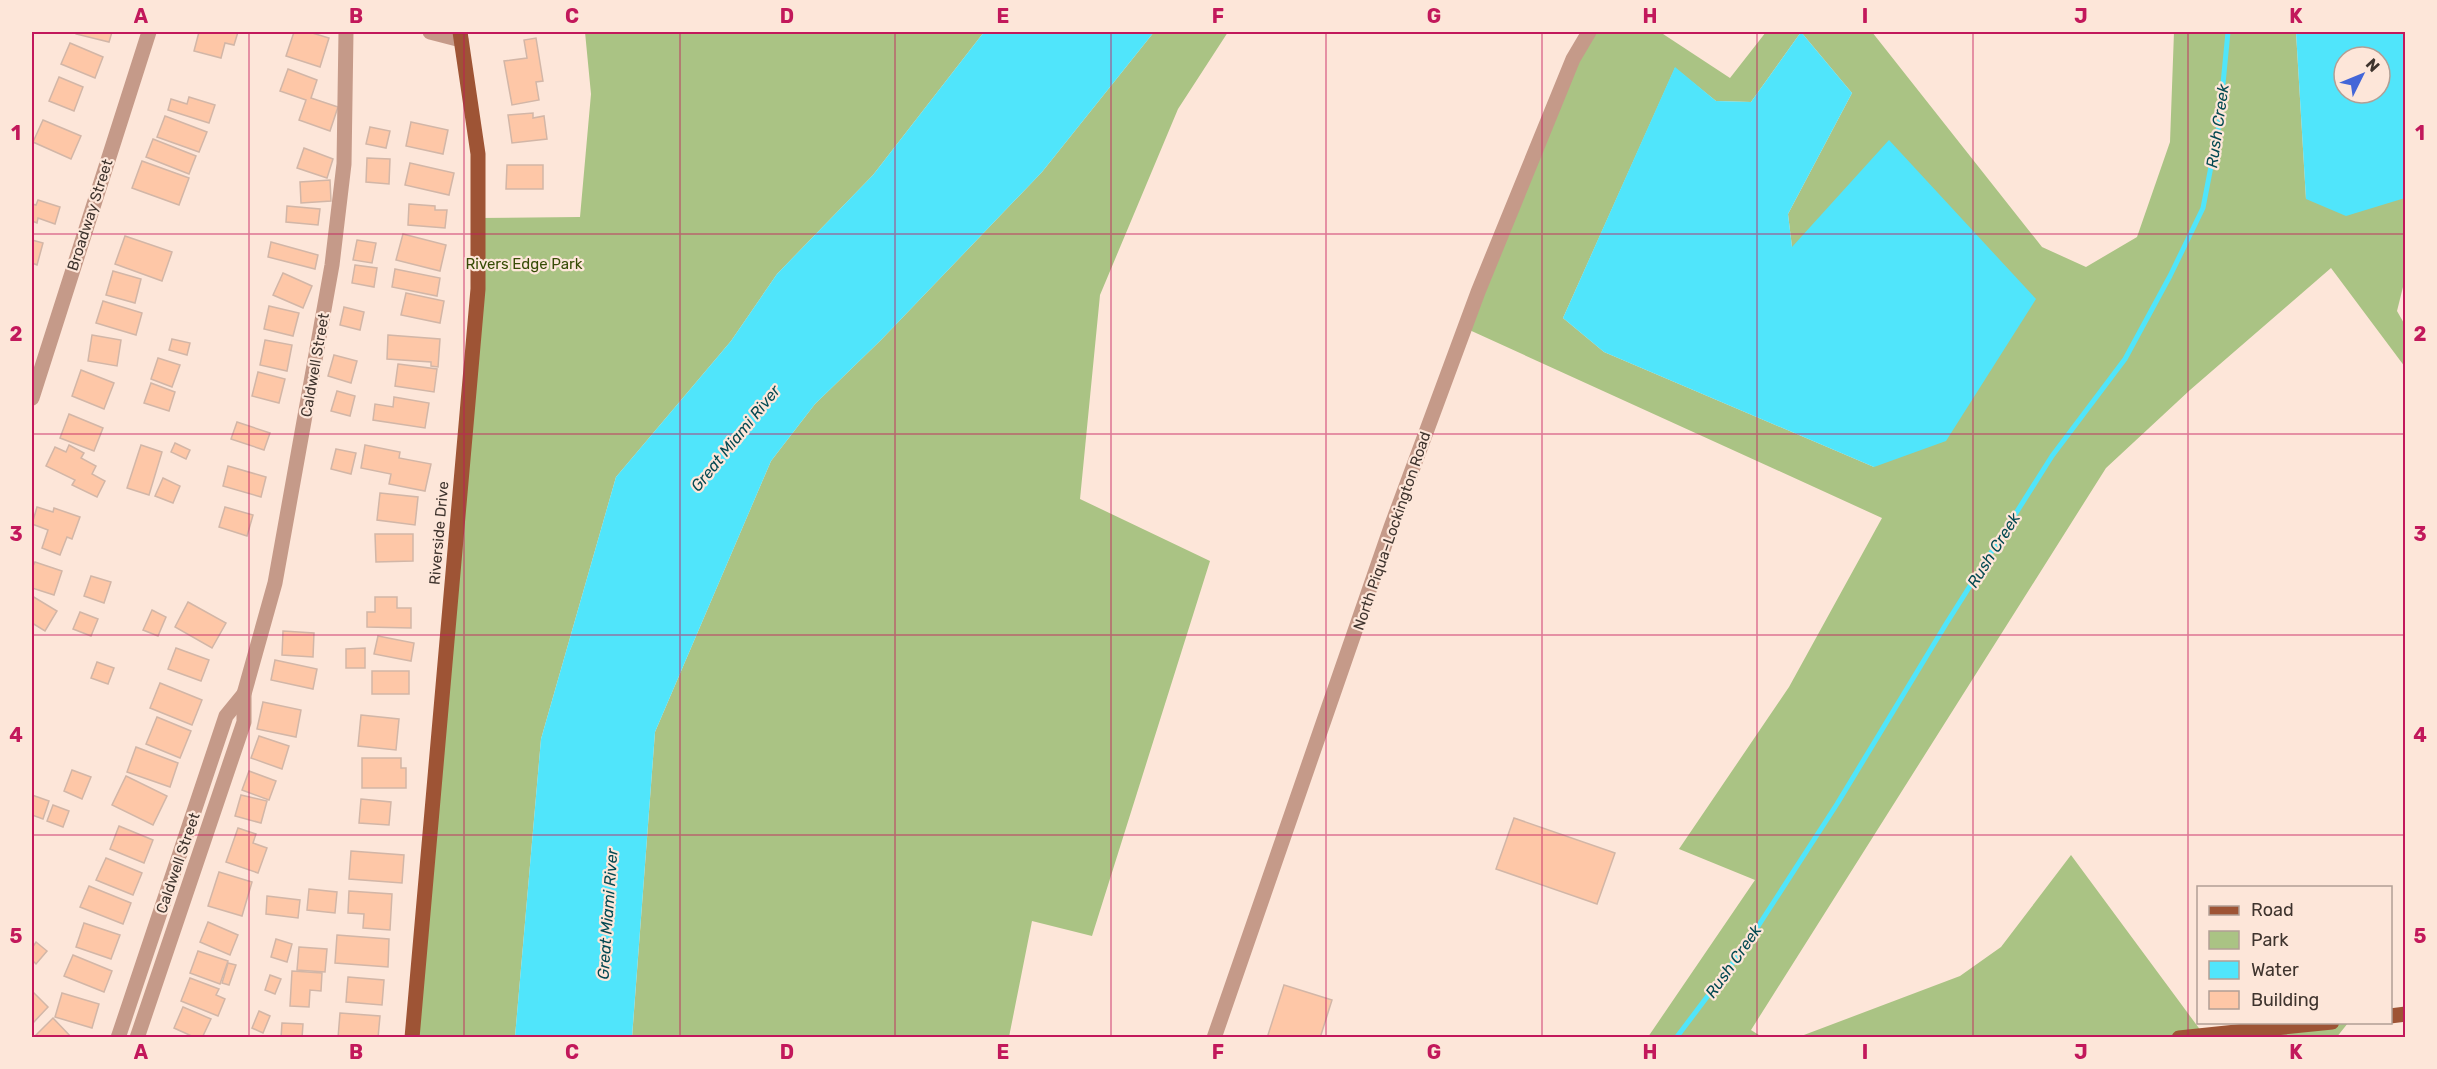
<svg xmlns="http://www.w3.org/2000/svg" width="2437" height="1069" font-family="Rubik,sans-serif">
<style>
.green{fill:#aac384;fill-rule:evenodd}
.water{fill:#50e5fb;fill-rule:evenodd}
.lines{fill:none;stroke-linecap:round;stroke-linejoin:round}
.stream{stroke:#50e5fb;stroke-width:5}
.building{fill:#fec7a7;stroke:#d2b6a7;stroke-width:1.5}
.minor{stroke:#c59a89;stroke-width:15}
.major{stroke:#9e5435;stroke-width:15}
.grid{fill:none;stroke:#c2185b;stroke-width:1.5;stroke-opacity:0.55}
.labels{text-anchor:middle;stroke-width:4.5;stroke-linejoin:round;paint-order:stroke}
.street-label{font-size:15px;fill:#3f342e;stroke:#fde6d9}
.park-label{font-size:15px;fill:#374c06;stroke:#fde6d9}
.water-label{font-size:16px;font-style:italic;fill:#044952;stroke:#fde6d9}
.neatline{fill:none;stroke:#c2185b;stroke-width:2}
.grid-label{font-size:20px;text-anchor:middle;font-weight:bold;fill:#c2185b}
</style>
<rect width="100%" height="100%" fill="#fde6d9"/>
<g class="green">
<polygon points="585,32 984,32 873,175 777,274 731,341 616,477 541,739 515,1037 412,1038 478,218 580,217 591,94"/>
<polygon points="1154,32 1228,32 1178,109 1100,295 1080,499 1210,561 1092,936 1032,921 1009,1037 632,1038 655,732 771,461 815,404 881,340 1042,172"/>
<path d="M1589,32H1660L1730,78L1766,32H1872L2042,247L2086,267L2137,237L2170,142L2174,32H2296L2306,199L2405,198V279L2397,311L2405,325V367L2331,268L2190,390L2106,468L1751,1030L1762,1037H1648L1755,880L1679,849L1789,687L1882,518L1465,328ZM1801,32L1852,93L1788,214L1792,247L1874,467L1604,352L1563,318L1675,68L1716,101L1751,102Z"/>
<polygon points="2071,855 2204,1035 2348,1023 2336,1038 1796,1038 1960,976 2001,947"/>
</g>
<g class="water">
<polygon points="984,32 1154,32 1042,172 881,340 815,404 771,461 655,732 632,1037 515,1037 541,739 616,477 731,341 777,274 873,175"/>
<polygon points="1801,32 1852,93 1788,214 1792,247 1889,140 2036,299 1946,441 1874,467 1604,352 1563,318 1675,67 1716,101 1751,102"/>
<path d="M2296,32H2405V198L2346,216L2306,199ZM2344,57H2380V93H2344Z"/>
</g>
<g class="lines">
<polyline class="stream" points="1676,1038 1744,948 1837,804 1946,624 2052,456 2125,359 2170,276 2203,208 2219,125 2228,32"/>
</g>
<g class="building">
<polygon points="76,32 112,32 109,42 76,34"/>
<polygon points="199,32 238,32 234,45 225,43 221,58 194,51"/>
<polygon points="294,32 309,32 329,38 320,67 286,56"/>
<polygon points="536,38 543,81 536,82 539,100 512,105 504,61 527,58 524,40"/>
<polygon points="70,43 103,57 95,78 61,64"/>
<polygon points="288,69 317,80 311,98 338,107 330,131 299,120 306,100 280,91"/>
<polygon points="59,77 83,87 74,111 49,101"/>
<polygon points="189,97 215,105 209,123 168,110 171,99 187,104"/>
<polygon points="533,113 533,118 544,116 547,139 512,143 508,115"/>
<polygon points="165,116 207,132 199,152 157,137"/>
<polygon points="43,120 81,136 71,159 33,142"/>
<polygon points="411,122 448,130 443,154 406,146"/>
<polygon points="370,127 390,131 386,148 366,144"/>
<polygon points="153,139 196,156 189,174 146,157"/>
<polygon points="304,148 333,159 327,178 297,168"/>
<polygon points="367,158 390,159 389,184 366,182"/>
<polygon points="142,161 189,178 179,205 132,188"/>
<polygon points="410,163 454,173 449,195 405,185"/>
<polygon points="507,165 543,165 543,189 506,189"/>
<polygon points="330,180 331,201 301,203 300,182"/>
<polygon points="38,200 60,207 55,224 38,218 37,223 32,221 32,204 36,205"/>
<polygon points="409,204 435,206 435,210 447,210 445,228 408,225"/>
<polygon points="287,206 320,209 318,225 286,222"/>
<polygon points="403,234 446,245 440,271 396,260"/>
<polygon points="125,236 172,252 162,281 115,264"/>
<polygon points="32,240 43,243 37,265 32,263"/>
<polygon points="357,240 376,243 372,263 353,260"/>
<polygon points="271,242 318,255 315,269 268,257"/>
<polygon points="355,265 377,268 374,287 352,283"/>
<polygon points="395,269 440,278 437,296 392,287"/>
<polygon points="113,271 141,279 135,303 106,295"/>
<polygon points="283,273 312,286 303,308 273,295"/>
<polygon points="406,293 444,301 440,323 401,315"/>
<polygon points="103,301 142,313 136,335 96,323"/>
<polygon points="269,306 299,313 293,336 264,329"/>
<polygon points="344,307 364,312 360,330 340,325"/>
<polygon points="92,335 121,340 117,366 88,361"/>
<polygon points="388,335 440,339 438,367 431,366 431,362 387,359"/>
<polygon points="172,339 190,343 187,355 169,350"/>
<polygon points="265,340 292,345 287,371 260,365"/>
<polygon points="334,355 357,361 351,383 328,376"/>
<polygon points="158,358 180,365 172,387 151,379"/>
<polygon points="398,364 437,369 434,392 395,386"/>
<polygon points="81,370 114,383 104,409 72,396"/>
<polygon points="258,372 285,379 279,403 252,396"/>
<polygon points="151,383 175,392 169,411 144,403"/>
<polygon points="337,391 355,396 350,416 331,411"/>
<polygon points="394,397 429,403 425,428 373,420 375,404 393,407"/>
<polygon points="69,414 103,428 94,451 60,438"/>
<polygon points="237,422 270,433 264,450 231,439"/>
<polygon points="175,443 190,450 186,459 171,452"/>
<polygon points="69,445 84,453 81,458 96,466 92,474 105,481 97,497 72,485 75,480 46,466 55,447 66,452"/>
<polygon points="141,445 162,452 149,495 127,488"/>
<polygon points="365,445 400,452 399,458 431,464 425,491 389,484 391,474 361,468"/>
<polygon points="336,449 356,453 351,474 331,469"/>
<polygon points="228,466 266,477 261,497 223,486"/>
<polygon points="163,478 180,486 173,503 155,496"/>
<polygon points="380,493 418,497 415,525 377,520"/>
<polygon points="37,507 53,512 54,508 80,517 72,539 67,537 60,555 42,548 48,530 32,524"/>
<polygon points="225,507 253,515 247,536 219,527"/>
<polygon points="375,534 413,534 413,561 376,562"/>
<polygon points="35,562 62,571 54,595 32,588 32,568"/>
<polygon points="91,576 111,582 104,603 84,596"/>
<polygon points="32,596 57,611 45,631 32,623"/>
<polygon points="375,597 397,597 397,608 411,608 411,628 367,627 367,612 375,612"/>
<polygon points="188,602 226,623 212,648 175,627"/>
<polygon points="152,610 166,617 158,636 143,630"/>
<polygon points="80,612 98,619 91,636 73,629"/>
<polygon points="283,631 314,633 313,657 282,655"/>
<polygon points="378,636 414,643 411,661 374,654"/>
<polygon points="176,648 209,660 201,681 168,669"/>
<polygon points="365,648 365,668 346,668 346,649"/>
<polygon points="275,660 317,669 313,689 271,680"/>
<polygon points="97,662 114,668 108,684 91,678"/>
<rect x="372" y="671" width="37" height="23"/>
<polygon points="160,683 202,700 192,725 150,708"/>
<polygon points="263,702 301,710 296,737 257,729"/>
<polygon points="361,715 399,719 396,750 358,746"/>
<polygon points="157,717 191,731 180,758 146,744"/>
<polygon points="259,736 289,746 282,769 251,758"/>
<polygon points="136,747 178,763 170,787 127,772"/>
<polygon points="362,758 401,758 401,768 406,768 406,788 362,788"/>
<polygon points="72,770 91,777 82,799 64,791"/>
<polygon points="249,771 276,781 269,800 242,790"/>
<polygon points="126,776 167,796 153,825 112,805"/>
<polygon points="32,795 49,801 43,819 32,815"/>
<polygon points="241,795 267,801 261,823 235,816"/>
<polygon points="361,799 391,802 389,825 359,823"/>
<polygon points="53,805 69,811 63,827 47,821"/>
<polygon points="1514,818 1615,853 1597,904 1496,869"/>
<polygon points="119,826 153,840 144,863 110,849"/>
<polygon points="238,828 256,834 253,843 267,848 258,873 226,862"/>
<polygon points="351,851 404,855 402,883 349,879"/>
<polygon points="106,858 142,873 133,895 96,880"/>
<polygon points="219,872 252,882 242,916 208,906"/>
<polygon points="89,886 131,903 123,924 80,907"/>
<polygon points="309,889 337,892 335,913 307,910"/>
<polygon points="349,891 392,894 390,930 363,928 364,914 348,913"/>
<polygon points="267,896 300,900 298,918 266,914"/>
<polygon points="208,922 238,935 230,955 200,942"/>
<polygon points="84,923 120,935 111,959 76,947"/>
<polygon points="337,935 389,939 388,967 335,963"/>
<polygon points="276,939 292,944 287,962 271,957"/>
<polygon points="36,942 47,951 36,964 32,960 32,948"/>
<polygon points="299,947 327,949 325,972 297,970"/>
<polygon points="198,951 228,961 220,984 190,973"/>
<polygon points="73,955 112,971 104,992 64,976"/>
<polygon points="228,963 236,965 229,985 222,983"/>
<polygon points="292,971 322,973 321,991 310,990 309,1007 290,1006"/>
<polygon points="270,975 281,979 275,994 265,990"/>
<polygon points="348,977 384,980 382,1005 346,1002"/>
<polygon points="190,978 219,989 216,995 225,999 218,1016 181,1001"/>
<polygon points="1284,985 1332,1000 1320,1038 1267,1038"/>
<polygon points="32,991 48,1007 32,1024"/>
<polygon points="62,993 99,1004 92,1028 55,1017"/>
<polygon points="183,1007 211,1019 202,1038 196,1038 174,1028"/>
<polygon points="259,1011 270,1016 263,1033 252,1028"/>
<polygon points="340,1013 380,1016 378,1038 338,1038"/>
<polygon points="53,1018 72,1038 34,1037"/>
<polygon points="282,1023 303,1024 302,1038 281,1038"/>
</g>
<g class="lines">
<g class="minor">
<polyline points="430,32 461,40"/>
<polyline points="32,398 149,32"/>
<polyline points="118,1038 226,716 244,694"/>
<polyline points="137,1038 244,722 244,694 275,583 332,265 344,164 346,32"/>
<polyline points="1214,1038 1391,527 1478,292 1573,59 1589,32"/>
</g>
<g class="major">
<polyline points="2390,1016 2406,1014"/>
<polyline points="412,1038 478,289 478,154 460,32"/>
<polyline points="2179,1038 2332,1022"/>
</g>
</g>
<path class="grid" d="M249,32V1038M464,32V1038M680,32V1038M895,32V1038M1111,32V1038M1326,32V1038M1542,32V1038M1757,32V1038M1973,32V1038M2188,32V1038M32,234H2406M32,434H2406M32,635H2406M32,835H2406"/>
<g class="labels">
<g class="street-label">
<text transform="translate(90 215) rotate(-72)" y="5">Broadway Street</text>
<text transform="translate(315 365) rotate(-80)" y="5">Caldwell Street</text>
<text transform="translate(1392 531) rotate(-71)" y="5">North Piqua–Lockington Road</text>
<text transform="translate(439 533) rotate(-85)" y="5">Riverside Drive</text>
<text transform="translate(178 863) rotate(-71)" y="5">Caldwell Street</text>
</g>
<g class="park-label">
<text x="524" y="269">Rivers Edge Park</text>
</g>
<g class="water-label">
<text transform="translate(2217 126) rotate(-82)" y="6">Rush Creek</text>
<text transform="translate(735 438) rotate(-51)" y="6">Great Miami River</text>
<text transform="translate(1993 550) rotate(-58)" y="6">Rush Creek</text>
<text transform="translate(607 914) rotate(-86)" y="6">Great Miami River</text>
<text transform="translate(1733 961) rotate(-55)" y="6">Rush Creek</text>
</g>
</g>
<rect width="2437" height="1069" fill="none" stroke="#fde6d9" stroke-width="66"/>
<rect x="2197" y="886" width="195" height="138" fill="#fde6d9" stroke="#b19f95" stroke-width="1.5"/>
<rect x="2209" y="906" width="30" height="9" fill="#9e5435" stroke="#b19f95" stroke-width="1.5"/>
<text x="2251" y="916" font-size="18" fill="#3f342e">Road</text>
<rect x="2209" y="931" width="30" height="18" fill="#aac384" stroke="#b19f95" stroke-width="1.5"/>
<text x="2251" y="946" font-size="18" fill="#3f342e">Park</text>
<rect x="2209" y="961" width="30" height="18" fill="#50e5fb" stroke="#b19f95" stroke-width="1.5"/>
<text x="2251" y="976" font-size="18" fill="#3f342e">Water</text>
<rect x="2209" y="991" width="30" height="18" fill="#fec7a7" stroke="#b19f95" stroke-width="1.5"/>
<text x="2251" y="1006" font-size="18" fill="#3f342e">Building</text>
<g transform="translate(2362 75) rotate(47)"><circle r="28" fill="#fde6d9" stroke="#b19f95" stroke-width="1.5"/>
<path d="M0-4.5L10 22L0 15L-10 22Z" fill="#4366d8"/>
<text y="-9" font-size="16" font-weight="bold" text-anchor="middle" fill="#3f342e">N</text>
</g>
<rect x="33" y="33" width="2371" height="1003" class="neatline"/>
<g class="grid-label">
<text x="141" y="23">A</text>
<text x="356" y="23">B</text>
<text x="572" y="23">C</text>
<text x="787" y="23">D</text>
<text x="1003" y="23">E</text>
<text x="1218" y="23">F</text>
<text x="1434" y="23">G</text>
<text x="1650" y="23">H</text>
<text x="1865" y="23">I</text>
<text x="2081" y="23">J</text>
<text x="2296" y="23">K</text>
<text x="16" y="140">1</text>
<text x="2420" y="140">1</text>
<text x="16" y="341">2</text>
<text x="2420" y="341">2</text>
<text x="16" y="541">3</text>
<text x="2420" y="541">3</text>
<text x="16" y="742">4</text>
<text x="2420" y="742">4</text>
<text x="16" y="943">5</text>
<text x="2420" y="943">5</text>
<text x="141" y="1059">A</text>
<text x="356" y="1059">B</text>
<text x="572" y="1059">C</text>
<text x="787" y="1059">D</text>
<text x="1003" y="1059">E</text>
<text x="1218" y="1059">F</text>
<text x="1434" y="1059">G</text>
<text x="1650" y="1059">H</text>
<text x="1865" y="1059">I</text>
<text x="2081" y="1059">J</text>
<text x="2296" y="1059">K</text>
</g>
</svg>
